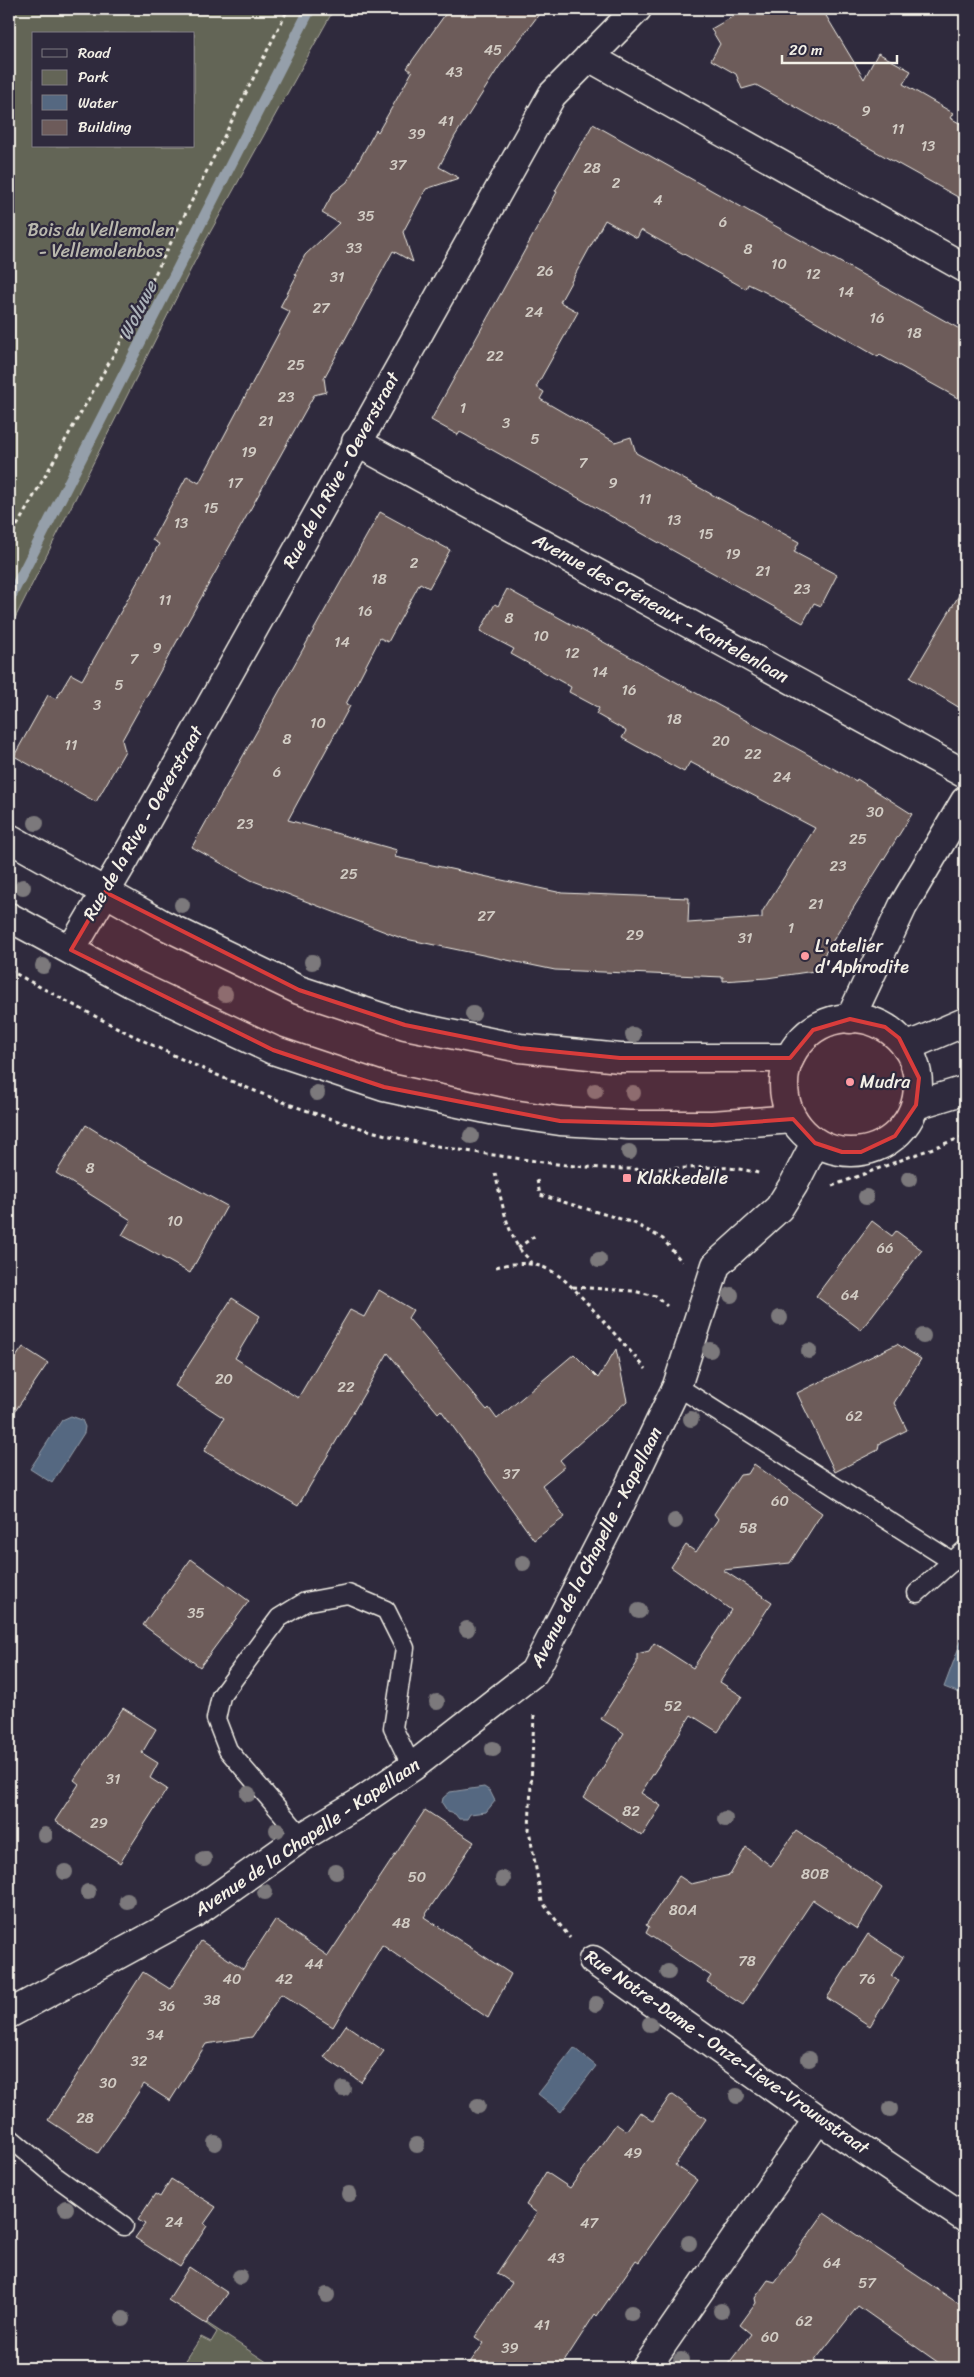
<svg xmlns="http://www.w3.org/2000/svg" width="974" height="2377" font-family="Sriracha,sans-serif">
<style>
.green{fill:#646557;stroke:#acaba0;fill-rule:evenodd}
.water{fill:#556881;stroke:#959faa}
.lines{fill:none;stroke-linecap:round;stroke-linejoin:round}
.stream{stroke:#959faa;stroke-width:11}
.building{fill:#6d5b5a;stroke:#f4f1e8}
.service-casing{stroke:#f4f1e8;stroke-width:21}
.minor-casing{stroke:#f4f1e8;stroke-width:31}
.secondary-casing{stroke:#f4f1e8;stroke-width:31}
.path{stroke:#f4f1e8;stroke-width:3;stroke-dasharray:4 4;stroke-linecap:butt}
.service{stroke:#2f2a3d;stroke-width:18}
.minor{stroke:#2f2a3d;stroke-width:28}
.secondary{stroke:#2f2a3d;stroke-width:28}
.tree{fill:#7b797b}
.marked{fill:#d93c3b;fill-opacity:0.2;stroke:#d93c3b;stroke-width:4;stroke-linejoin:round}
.poi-dot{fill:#ff9aa2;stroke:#2f2a3d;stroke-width:2}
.labels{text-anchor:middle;stroke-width:4.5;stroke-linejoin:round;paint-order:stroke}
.number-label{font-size:15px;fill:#d2ccc4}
.park-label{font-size:18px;fill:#bab9ae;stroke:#2f2a3d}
.street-label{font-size:18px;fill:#f4f1e8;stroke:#2f2a3d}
.poi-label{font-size:18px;fill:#f4f1e8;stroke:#2f2a3d;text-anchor:start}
.water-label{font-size:19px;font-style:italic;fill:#acb3ba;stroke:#2f2a3d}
</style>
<rect width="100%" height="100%" fill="#2f2a3d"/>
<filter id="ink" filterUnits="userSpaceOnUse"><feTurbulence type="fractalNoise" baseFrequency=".02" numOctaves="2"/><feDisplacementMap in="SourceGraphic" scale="10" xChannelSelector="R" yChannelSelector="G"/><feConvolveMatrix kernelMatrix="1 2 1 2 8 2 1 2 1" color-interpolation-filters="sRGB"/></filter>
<g filter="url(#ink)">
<g class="green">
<path d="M9,9H334L202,247L9,630ZM34,34H194V146H34Z"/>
<polygon points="190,2312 276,2368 181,2368 201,2337 211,2342 217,2332"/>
</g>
<g class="water">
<polygon points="71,1416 82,1420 85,1427 84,1433 52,1483 30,1469 62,1420"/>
<polygon points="965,1631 965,1695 944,1687"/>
<polygon points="484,1787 490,1791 495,1801 486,1812 470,1814 467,1819 459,1819 455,1814 448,1812 442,1803 443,1798 450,1792"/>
<polygon points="574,2048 596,2066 561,2112 538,2094"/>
</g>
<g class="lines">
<polyline class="stream" points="9,600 310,9"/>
</g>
<g class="building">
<polygon points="449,9 543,9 499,67 455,136 439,167 459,178 426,189 403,232 413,262 393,251 324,378 326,392 314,395 122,740 125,751 96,802 14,756 48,695 56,699 71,674 82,680 159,544 152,540 187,476 199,483 290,312 280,307 297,275 295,274 305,255 339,223 322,213 333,193 347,182 376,130 378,132 412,72 407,68"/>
<polygon points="746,9 822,9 864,79 878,53 911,71 903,84 953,113 950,118 965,126 965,201 756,85 742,89 736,74 711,60 720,44 711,29"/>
<polygon points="593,124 965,332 965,402 880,355 878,357 765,292 748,284 746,289 641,230 637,238 605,220 560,302 578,312 536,387 544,392 540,399 615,442 631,437 636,453 799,542 794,552 837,575 821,606 814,603 803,623 460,432 458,435 431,420 557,192 555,191"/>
<polygon points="380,512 450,550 429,588 420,583 388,642 380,638 346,704 350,706 288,820 397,850 395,857 562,893 689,898 688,923 762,918 762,912 815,828 690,762 684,772 622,738 626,731 596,714 599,708 569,692 571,687 511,654 514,649 480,631 495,604 498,606 507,589 856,781 857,779 912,814 814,971 767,978 723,981 723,977 555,970 401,938 251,880 192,847"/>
<polygon points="965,585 965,711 910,678"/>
<polygon points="86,1125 139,1158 227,1206 190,1273 122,1235 131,1220 56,1173"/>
<polygon points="872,1221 892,1236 896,1231 922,1250 861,1330 816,1296"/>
<polygon points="379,1290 413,1310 408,1318 487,1410 489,1408 497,1419 574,1354 598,1378 616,1349 627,1401 560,1460 565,1466 542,1485 565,1517 534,1540 441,1410 438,1413 388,1353 298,1506 204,1451 224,1418 175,1386 232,1298 260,1316 235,1358 298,1398 350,1310 364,1317"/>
<polygon points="897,1344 921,1359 894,1403 907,1430 879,1444 878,1450 835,1472 797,1393"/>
<polygon points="23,1347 48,1363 9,1420 9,1367"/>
<polygon points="754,1464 822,1513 790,1563 723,1570 772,1602 720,1682 742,1696 718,1732 691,1715 641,1793 661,1806 642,1836 584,1798 624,1733 601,1719 637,1663 637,1654 649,1651 654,1643 693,1668 731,1610 671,1567 686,1545 696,1552 718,1519 714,1514 740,1475 748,1474"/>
<polygon points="191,1559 249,1601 200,1667 143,1625"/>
<polygon points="123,1708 156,1729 142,1753 158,1763 150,1778 167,1789 120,1863 55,1821 79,1784 74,1780"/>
<polygon points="425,1810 474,1842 424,1917 511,1974 488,2018 382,1945 333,2027 281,1994 252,2037 206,2044 170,2101 144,2084 98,2153 48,2120 143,1972 170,1989 201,1941 243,1969 275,1920 328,1956"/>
<polygon points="796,1831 866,1876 882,1888 857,1929 813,1900 743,2005 707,1982 711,1976 646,1933 649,1927 646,1925 679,1876 691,1884 730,1875 746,1847 771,1866"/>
<polygon points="868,1934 903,1957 891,1976 899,1981 870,2026 827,1998"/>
<polygon points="346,2025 384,2051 361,2082 324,2057"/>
<polygon points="673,2095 706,2119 675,2165 697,2180 639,2262 636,2260 597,2316 595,2314 560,2368 466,2368 484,2343 475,2337 512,2283 497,2273 537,2213 526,2205 546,2172 570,2188 616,2124 626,2131 640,2112 653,2121 670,2096"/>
<polygon points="171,2179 216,2207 204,2224 207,2226 180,2267 135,2238 145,2224 138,2220 155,2194 160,2197"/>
<polygon points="824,2213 965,2308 965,2368 946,2368 858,2306 809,2368 725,2368 751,2334 740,2325 756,2303 755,2298 768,2280 775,2282"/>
<polygon points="189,2267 228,2293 206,2324 168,2300"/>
</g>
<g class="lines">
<g class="service-casing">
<g id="service">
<polyline points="677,1386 953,1562"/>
<polyline points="917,1593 965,1550"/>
<polyline points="302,1837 228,1750 216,1719 221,1696 279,1618 305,1602 348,1594 386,1610 405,1648 393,1728 412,1767"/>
<polyline points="9,2137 55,2176 124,2226"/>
</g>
</g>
<g class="minor-casing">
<g id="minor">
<polyline points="589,57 965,268"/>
<polyline points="356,442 965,774"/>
<polyline points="71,950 126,857 552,95 637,9"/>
<polyline points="850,1019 903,906 965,801"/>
<polyline points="593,1960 818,2119 965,2218"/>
<polyline points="9,2014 193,1914 302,1837 359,1803 412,1767 534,1672 620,1505 677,1386 716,1265 779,1208 794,1184 815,1143"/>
<polyline points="646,2368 818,2119"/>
</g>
</g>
<g class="secondary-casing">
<g id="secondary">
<polyline points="9,838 162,924 299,990 405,1025 520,1048 620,1058 790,1058"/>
<polyline points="9,917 131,983 273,1050 384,1087 505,1113 560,1121 629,1125 712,1125 793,1119"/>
<circle cx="851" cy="1085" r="67"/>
<polyline points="906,1047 965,1022"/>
<polyline points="916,1105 965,1090"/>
</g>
</g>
<g class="path">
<polyline points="9,540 123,338 288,9"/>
<path d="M9,970C124,1033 241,1094 368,1130C422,1146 480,1153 536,1161C575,1167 615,1170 655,1169C690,1169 727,1163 761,1174"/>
<path d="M495,1173C501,1198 505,1223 517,1245C521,1253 527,1255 531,1263"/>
<polyline points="537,1180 540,1195 634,1223 663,1239 682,1262"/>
<polyline points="832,1186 965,1136"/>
<polyline points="518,1248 536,1235"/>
<path d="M496,1267C548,1254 565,1279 597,1314C613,1332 629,1350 646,1369"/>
<polyline points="573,1287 633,1291 656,1296 667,1306"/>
<polyline points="534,1715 529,1830 542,1902 570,1938"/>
</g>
<use href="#service" class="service"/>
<use href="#minor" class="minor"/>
<use href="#secondary" class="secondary"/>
</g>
<g class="tree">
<circle cx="36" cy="823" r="8"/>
<circle cx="23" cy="887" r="8"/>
<circle cx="182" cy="905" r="8"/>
<circle cx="312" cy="962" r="8"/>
<circle cx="43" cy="966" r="8"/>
<circle cx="225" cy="994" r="8"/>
<circle cx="473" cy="1014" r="8"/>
<circle cx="633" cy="1035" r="8"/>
<circle cx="595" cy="1091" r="8"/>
<circle cx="317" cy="1093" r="8"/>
<circle cx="633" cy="1093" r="8"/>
<circle cx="471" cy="1136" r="8"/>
<circle cx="629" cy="1152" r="8"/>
<circle cx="909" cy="1179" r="8"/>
<circle cx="866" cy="1197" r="8"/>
<circle cx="599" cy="1260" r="8"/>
<circle cx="731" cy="1295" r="8"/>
<circle cx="780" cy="1318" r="8"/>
<circle cx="923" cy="1336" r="8"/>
<circle cx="710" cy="1350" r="8"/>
<circle cx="809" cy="1351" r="8"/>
<circle cx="691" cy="1419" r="8"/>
<circle cx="675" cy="1521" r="8"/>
<circle cx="523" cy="1563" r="8"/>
<circle cx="639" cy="1611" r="8"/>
<circle cx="467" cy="1629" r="8"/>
<circle cx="437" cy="1702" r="8"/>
<circle cx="493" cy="1749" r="8"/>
<circle cx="248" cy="1794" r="8"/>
<circle cx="725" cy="1819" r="8"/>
<circle cx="277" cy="1830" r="8"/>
<circle cx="45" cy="1835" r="8"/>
<circle cx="204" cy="1859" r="8"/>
<circle cx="65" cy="1872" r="8"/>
<circle cx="336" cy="1872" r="8"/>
<circle cx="503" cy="1879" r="8"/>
<circle cx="88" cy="1892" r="8"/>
<circle cx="265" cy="1892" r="8"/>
<circle cx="127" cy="1901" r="8"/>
<circle cx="668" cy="1972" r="8"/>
<circle cx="596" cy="2004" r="8"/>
<circle cx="650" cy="2024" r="8"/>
<circle cx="809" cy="2059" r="8"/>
<circle cx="343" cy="2089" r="8"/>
<circle cx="737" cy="2096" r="8"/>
<circle cx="478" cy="2106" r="8"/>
<circle cx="890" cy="2109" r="8"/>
<circle cx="215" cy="2143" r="8"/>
<circle cx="417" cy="2145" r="8"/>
<circle cx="349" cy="2194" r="8"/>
<circle cx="66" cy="2208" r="8"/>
<circle cx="689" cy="2243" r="8"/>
<circle cx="240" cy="2277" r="8"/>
<circle cx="327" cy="2295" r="8"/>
<circle cx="721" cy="2311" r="8"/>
<circle cx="631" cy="2313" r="8"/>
<circle cx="123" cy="2319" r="8"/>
<circle cx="681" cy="2360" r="8"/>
</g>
</g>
<path class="marked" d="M105,892L299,990L405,1025L520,1048L620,1058H790L813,1030L850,1019L885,1027L899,1038L919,1078L916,1105L895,1136L861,1152H842L815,1143L793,1119L712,1125L560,1121L384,1087L273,1050L71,950Z"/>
<g class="poi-dot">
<circle cx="805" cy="956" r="5"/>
<circle cx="850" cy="1082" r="5"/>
<rect x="622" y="1173" width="10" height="10" rx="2.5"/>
</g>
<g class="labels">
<g class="number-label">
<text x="493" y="55">45</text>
<text x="454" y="77">43</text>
<text x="866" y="116">9</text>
<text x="446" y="126">41</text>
<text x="898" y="134">11</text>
<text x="417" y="139">39</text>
<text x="928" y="151">13</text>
<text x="398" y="170">37</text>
<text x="592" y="173">28</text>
<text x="616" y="188">2</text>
<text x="658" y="205">4</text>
<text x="366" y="221">35</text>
<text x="723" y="227">6</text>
<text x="354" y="253">33</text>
<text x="748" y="254">8</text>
<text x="779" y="269">10</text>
<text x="545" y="276">26</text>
<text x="813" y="279">12</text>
<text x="337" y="282">31</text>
<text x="846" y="297">14</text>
<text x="321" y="313">27</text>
<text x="534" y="317">24</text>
<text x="877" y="323">16</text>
<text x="914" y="338">18</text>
<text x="495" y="361">22</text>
<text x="296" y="370">25</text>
<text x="286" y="402">23</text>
<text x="463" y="413">1</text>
<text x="266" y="426">21</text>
<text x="506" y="428">3</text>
<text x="535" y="444">5</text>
<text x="249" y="457">19</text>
<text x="583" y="468">7</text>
<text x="235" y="488">17</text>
<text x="613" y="488">9</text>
<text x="645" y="504">11</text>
<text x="211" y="513">15</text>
<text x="674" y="525">13</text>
<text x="181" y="528">13</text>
<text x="706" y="539">15</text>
<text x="733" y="559">19</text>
<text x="414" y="568">2</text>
<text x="763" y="576">21</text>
<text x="379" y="584">18</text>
<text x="802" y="594">23</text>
<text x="165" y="605">11</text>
<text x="365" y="616">16</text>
<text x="509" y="623">8</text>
<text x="541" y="641">10</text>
<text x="342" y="647">14</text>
<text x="157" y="653">9</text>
<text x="572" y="658">12</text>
<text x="134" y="664">7</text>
<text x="600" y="677">14</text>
<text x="119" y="690">5</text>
<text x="629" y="695">16</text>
<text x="97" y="710">3</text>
<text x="674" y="724">18</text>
<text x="318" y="728">10</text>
<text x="287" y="744">8</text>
<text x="721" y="746">20</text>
<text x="71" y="750">11</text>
<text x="753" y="759">22</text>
<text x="277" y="777">6</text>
<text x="782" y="782">24</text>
<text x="875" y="817">30</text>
<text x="245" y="829">23</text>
<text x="858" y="844">25</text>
<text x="838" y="871">23</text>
<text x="349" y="879">25</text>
<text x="816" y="909">21</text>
<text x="486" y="921">27</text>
<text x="791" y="933">1</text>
<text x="635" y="940">29</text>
<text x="745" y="943">31</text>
<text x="90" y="1173">8</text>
<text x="175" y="1226">10</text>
<text x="885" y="1253">66</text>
<text x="850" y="1300">64</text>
<text x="224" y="1384">20</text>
<text x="346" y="1392">22</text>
<text x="854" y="1421">62</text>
<text x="511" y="1479">37</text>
<text x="780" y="1506">60</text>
<text x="748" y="1533">58</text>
<text x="196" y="1618">35</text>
<text x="673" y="1711">52</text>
<text x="113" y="1784">31</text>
<text x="631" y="1816">82</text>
<text x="99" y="1828">29</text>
<text x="815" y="1879">80B</text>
<text x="417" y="1882">50</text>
<text x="683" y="1915">80A</text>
<text x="401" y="1928">48</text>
<text x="747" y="1966">78</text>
<text x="314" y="1969">44</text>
<text x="232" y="1984">40</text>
<text x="284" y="1984">42</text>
<text x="867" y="1984">76</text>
<text x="212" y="2005">38</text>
<text x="167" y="2011">36</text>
<text x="155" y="2040">34</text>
<text x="139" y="2066">32</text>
<text x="108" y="2088">30</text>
<text x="85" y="2123">28</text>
<text x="633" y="2158">49</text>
<text x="174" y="2227">24</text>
<text x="589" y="2228">47</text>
<text x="556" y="2263">43</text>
<text x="832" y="2268">64</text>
<text x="867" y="2288">57</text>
<text x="804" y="2326">62</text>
<text x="542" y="2330">41</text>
<text x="770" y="2342">60</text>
<text x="510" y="2353">39</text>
</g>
<g class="park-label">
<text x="101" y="236">Bois du Vellemolen<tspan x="101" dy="21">- Vellemolenbos</tspan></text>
</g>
<g class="street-label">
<text transform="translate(341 470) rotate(-61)" y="6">Rue de la Rive - Oeverstraat</text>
<text transform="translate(661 608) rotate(29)" y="6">Avenue des Créneaux - Kantelenlaan</text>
<text transform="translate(143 823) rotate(-60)" y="6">Rue de la Rive - Oeverstraat</text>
<text transform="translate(596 1547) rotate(-63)" y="6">Avenue de la Chapelle - Kapellaan</text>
<text transform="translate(307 1837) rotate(-34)" y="6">Avenue de la Chapelle - Kapellaan</text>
<text transform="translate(727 2052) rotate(35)" y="6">Rue Notre-Dame - Onze-Lieve-Vrouwstraat</text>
</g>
<g class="poi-label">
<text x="815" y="952">L'atelier<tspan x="815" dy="21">d'Aphrodite</tspan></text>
<text x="860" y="1088">Mudra</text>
<text x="637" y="1184">Klakkedelle</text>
</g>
<g class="water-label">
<text transform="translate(137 310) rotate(-63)" y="7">Woluwe</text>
</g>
</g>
<rect width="974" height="2377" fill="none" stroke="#2f2a3d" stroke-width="30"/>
<rect x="15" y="15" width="944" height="2347" fill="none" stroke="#f4f1e8" stroke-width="2" filter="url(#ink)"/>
<rect x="32" y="32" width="162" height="115" fill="#2f2a3d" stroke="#7e7a81"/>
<rect x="42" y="49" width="25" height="8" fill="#2f2a3d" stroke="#7e7a81"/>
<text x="78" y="58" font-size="15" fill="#f4f1e8">Road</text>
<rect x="42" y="70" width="25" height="15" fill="#646557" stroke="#7e7a81"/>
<text x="78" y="82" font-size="15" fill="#f4f1e8">Park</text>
<rect x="42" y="95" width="25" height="15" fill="#556881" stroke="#7e7a81"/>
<text x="78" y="108" font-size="15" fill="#f4f1e8">Water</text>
<rect x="42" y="120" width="25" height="15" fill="#6d5b5a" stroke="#7e7a81"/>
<text x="78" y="132" font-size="15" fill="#f4f1e8">Building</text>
<path d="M782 55v8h115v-8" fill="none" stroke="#f4f1e8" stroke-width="2.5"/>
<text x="789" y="55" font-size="15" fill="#f4f1e8" stroke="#2f2a3d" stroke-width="4" paint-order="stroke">20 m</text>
</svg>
